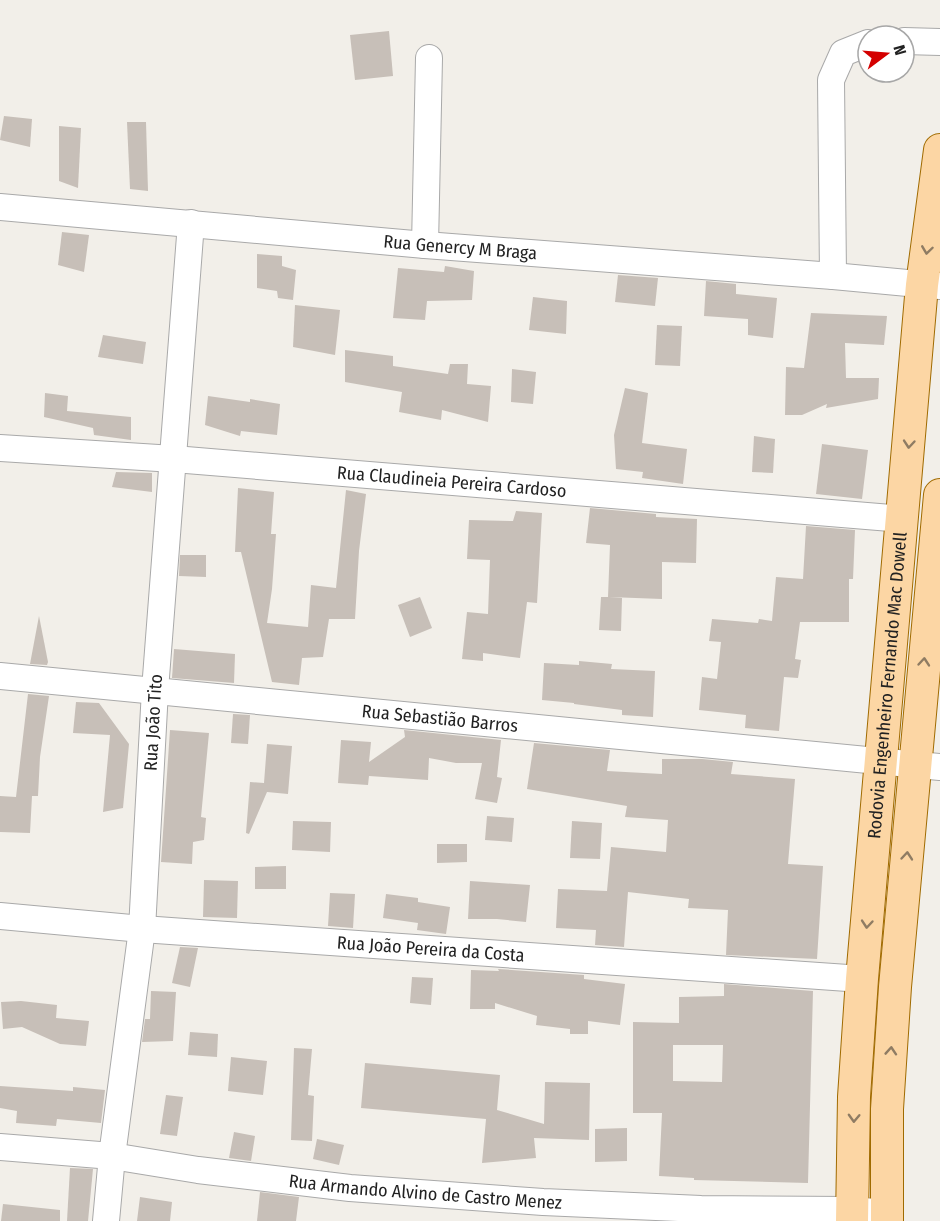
<svg xmlns="http://www.w3.org/2000/svg" width="940" height="1221" font-family="'Fira Sans Condensed',sans-serif">
<style>
.building{fill:#c7bfb8;fill-rule:evenodd}
.lines{fill:none;stroke-linecap:round;stroke-linejoin:round}
.minor-casing{stroke:#a9a9a9;stroke-width:28}
.major-casing{stroke:#a06b00;stroke-width:34}
.minor{stroke:#fff;stroke-width:26}
.major{stroke:#fcd6a4;stroke-width:32}
.oneway{stroke:#8f7c63}
.labels{text-anchor:middle;stroke-width:4.5;stroke-linejoin:round;paint-order:stroke}
.street-label{font-size:18px;fill:#222;stroke:#fff}
</style>
<rect width="100%" height="100%" fill="#f2efe9"/>
<g class="building">
<polygon points="389,31 393,76 355,80 350,35"/>
<polygon points="4,116 32,119 30,147 0,140"/>
<polygon points="127,122 146,122 148,191 130,189"/>
<polygon points="59,126 81,128 78,188 59,181"/>
<polygon points="62,232 89,235 84,272 58,265"/>
<polygon points="257,254 282,256 282,266 296,270 293,300 278,298 277,291 257,288"/>
<polygon points="445,266 474,271 472,300 427,301 425,320 393,318 398,268 444,272"/>
<polygon points="618,275 658,278 655,306 615,302"/>
<polygon points="706,281 736,284 736,294 777,298 773,338 748,335 748,319 704,316"/>
<polygon points="533,297 567,301 566,334 529,330"/>
<polygon points="295,305 340,310 335,355 293,347"/>
<polygon points="811,313 887,316 884,345 845,343 846,378 879,378 878,399 826,408 827,404 802,415 785,415 786,367 804,368"/>
<polygon points="657,325 682,326 680,366 655,365"/>
<polygon points="103,335 146,342 143,364 98,357"/>
<polygon points="345,350 393,356 393,366 448,374 450,364 468,364 467,384 491,386 488,422 442,410 441,420 399,412 402,392 345,382"/>
<polygon points="512,369 536,372 533,404 511,402"/>
<polygon points="625,388 648,393 642,443 687,449 683,484 642,478 643,472 616,469 614,435"/>
<polygon points="45,393 68,396 67,411 131,417 131,440 94,435 93,428 44,417"/>
<polygon points="208,396 250,402 250,399 280,404 277,435 241,431 240,436 205,425"/>
<polygon points="754,436 775,439 773,473 752,472"/>
<polygon points="822,444 868,450 862,499 816,494"/>
<polygon points="116,472 152,473 152,492 112,487"/>
<polygon points="238,488 274,492 271,534 276,534 272,589 267,623 308,627 311,585 336,588 346,490 366,494 359,551 355,619 329,619 323,657 302,658 299,685 272,682 241,552 235,552"/>
<polygon points="590,508 656,514 656,517 697,519 696,563 662,562 662,599 609,597 622,598 621,631 599,630 601,597 608,597 610,545 586,543"/>
<polygon points="516,511 542,513 537,603 527,602 520,658 483,653 483,661 462,659 467,612 488,614 490,560 467,559 469,520 513,521"/>
<polygon points="806,526 855,530 853,579 849,579 849,622 800,622 795,659 801,660 798,678 784,677 779,731 745,728 746,715 699,710 702,677 717,679 721,642 709,641 712,619 758,623 759,619 772,621 776,577 803,579"/>
<polygon points="180,555 206,555 206,577 179,576"/>
<polygon points="420,597 432,628 410,637 398,605"/>
<polygon points="39,616 48,662 47,665 30,664"/>
<polygon points="174,649 235,654 234,683 172,678"/>
<polygon points="579,661 612,664 611,669 655,671 653,717 622,715 622,710 574,704 574,703 542,700 544,663 579,665"/>
<polygon points="28,694 49,696 40,757 38,796 32,796 30,833 0,832 0,796 16,797"/>
<polygon points="76,702 99,703 129,744 123,808 103,812 110,735 73,733"/>
<polygon points="233,714 250,715 248,744 231,743"/>
<polygon points="170,730 209,733 201,817 206,818 204,840 193,842 192,864 161,862"/>
<polygon points="404,730 501,740 497,777 502,778 497,803 475,799 482,763 456,763 429,758 428,780 369,776 368,785 338,783 341,740 371,742 369,762 405,737"/>
<polygon points="534,743 610,750 607,771 662,774 662,759 702,759 733,762 731,774 795,779 788,864 823,866 817,959 726,955 728,910 688,908 689,899 628,892 624,947 595,945 596,930 556,928 558,889 607,891 611,847 666,852 668,820 625,817 627,806 527,789"/>
<polygon points="267,744 292,746 288,794 267,792 249,834 246,833 250,782 264,783"/>
<polygon points="487,816 514,818 512,842 485,840"/>
<polygon points="293,821 331,822 330,852 292,850"/>
<polygon points="572,821 602,823 600,859 570,858"/>
<polygon points="437,844 467,844 467,862 437,863"/>
<polygon points="286,866 286,889 255,889 255,867"/>
<polygon points="204,880 238,881 237,918 203,917"/>
<polygon points="470,881 530,885 526,922 497,919 468,919"/>
<polygon points="330,893 355,894 353,928 328,926"/>
<polygon points="386,894 418,898 418,902 450,907 446,934 417,930 418,923 383,918"/>
<polygon points="180,947 198,948 190,987 172,983"/>
<polygon points="498,969 584,975 584,979 625,984 620,1025 588,1021 588,1034 570,1034 570,1029 536,1025 537,1016 495,1003 495,1009 470,1009 471,970 499,971"/>
<polygon points="412,977 433,978 431,1005 410,1003"/>
<path d="M724,984L813,991L808,1183L694,1180V1178L659,1176L662,1113H633V1022L679,1023V997L724,996ZM673,1045H723L722,1082L673,1081Z"/>
<polygon points="151,991 176,992 173,1041 142,1042 145,1019 150,1019"/>
<polygon points="21,1001 57,1005 56,1018 89,1021 86,1046 60,1044 22,1027 3,1029 1,1002"/>
<polygon points="190,1032 218,1034 217,1057 188,1055"/>
<polygon points="294,1048 312,1049 308,1095 314,1096 312,1141 291,1140"/>
<polygon points="231,1057 267,1061 263,1095 228,1091"/>
<polygon points="365,1063 500,1075 497,1110 544,1124 545,1082 590,1083 589,1140 534,1138 536,1158 482,1163 486,1119 361,1108"/>
<polygon points="0,1086 73,1091 73,1087 105,1090 101,1123 57,1119 56,1126 16,1123 17,1111 0,1108"/>
<polygon points="166,1095 183,1097 177,1136 160,1134"/>
<polygon points="627,1128 627,1161 595,1162 595,1129"/>
<polygon points="234,1132 255,1136 251,1161 229,1158"/>
<polygon points="317,1139 344,1145 339,1165 313,1159"/>
<polygon points="70,1168 93,1169 88,1221 67,1221"/>
<polygon points="260,1192 299,1197 296,1221 257,1221"/>
<polygon points="140,1197 172,1202 170,1221 137,1221"/>
<polygon points="3,1204 60,1210 60,1221 1,1221"/>
</g>
<g class="lines">
<g class="minor-casing">
<g id="minor">
<polyline points="904,41 940,42"/>
<path id="s1" d="M0,207L425,245L833,276L940,286"/>
<polyline points="425,245 429,58"/>
<polyline points="833,276 831,80 843,53 868,43"/>
<path id="s2" d="M0,448L174,459L903,519"/>
<path id="s3" d="M0,676L940,767"/>
<path id="s4" d="M0,916L142,929L862,979"/>
<path id="s5" d="M0,1147L112,1156L198,1170L350,1188L543,1202L701,1209L851,1210L887,1213"/>
<path id="s6" d="M106,1221L112,1156L142,929L155,690L191,223"/>
</g>
</g>
<g class="major-casing">
<g id="major">
<path id="s7" d="M852,1221L854,1097L862,979L922,285L940,150"/>
<polyline points="887,1221 887,1109 895,987 940,495"/>
</g>
</g>
<use href="#minor" class="minor"/>
<use href="#major" class="major"/>
</g>
<defs><path id="oneway-chevron" d="M-2-3.5L2.5 0L-2 3.5" fill="none" stroke-width="1.6" stroke-linecap="round" stroke-linejoin="round" transform="scale(1.5)"/></defs>
<g class="oneway">
<use href="#oneway-chevron" transform="translate(927 250) rotate(98)"/>
<use href="#oneway-chevron" transform="translate(909 444) rotate(95)"/>
<use href="#oneway-chevron" transform="translate(924 662) rotate(-85)"/>
<use href="#oneway-chevron" transform="translate(907 856) rotate(-85)"/>
<use href="#oneway-chevron" transform="translate(867 924) rotate(95)"/>
<use href="#oneway-chevron" transform="translate(891 1051) rotate(-86)"/>
<use href="#oneway-chevron" transform="translate(854 1118) rotate(92)"/>
</g>
<g class="labels">
<g class="street-label">
<text dy="6" stroke="none"><textPath href="#s1" startOffset="462">Rua Genercy M Braga</textPath></text>
<text dy="6" stroke="none"><textPath href="#s2" startOffset="453">Rua Claudineia Pereira Cardoso</textPath></text>
<text dy="6" stroke="none"><textPath href="#s7" startOffset="537">Rodovia Engenheiro Fernando Mac Dowell</textPath></text>
<text dy="6" stroke="none"><textPath href="#s3" startOffset="442">Rua Sebastião Barros</textPath></text>
<text dy="6" stroke="none"><textPath href="#s6" startOffset="501">Rua João Tito</textPath></text>
<text dy="6" stroke="none"><textPath href="#s4" startOffset="432">Rua João Pereira da Costa</textPath></text>
<text dy="6" stroke="none"><textPath href="#s5" startOffset="428">Rua Armando Alvino de Castro Menez</textPath></text>
</g>
</g>
<g transform="translate(886 54) rotate(74)"><circle r="28" fill="#ffffff" stroke="#a7a7a7" stroke-width="1.5"/>
<path d="M0-4.5L10 22L0 15L-10 22Z" fill="#d40000"/>
<text y="-9" font-size="16" font-weight="bold" text-anchor="middle" fill="#222222">N</text>
</g>
</svg>
